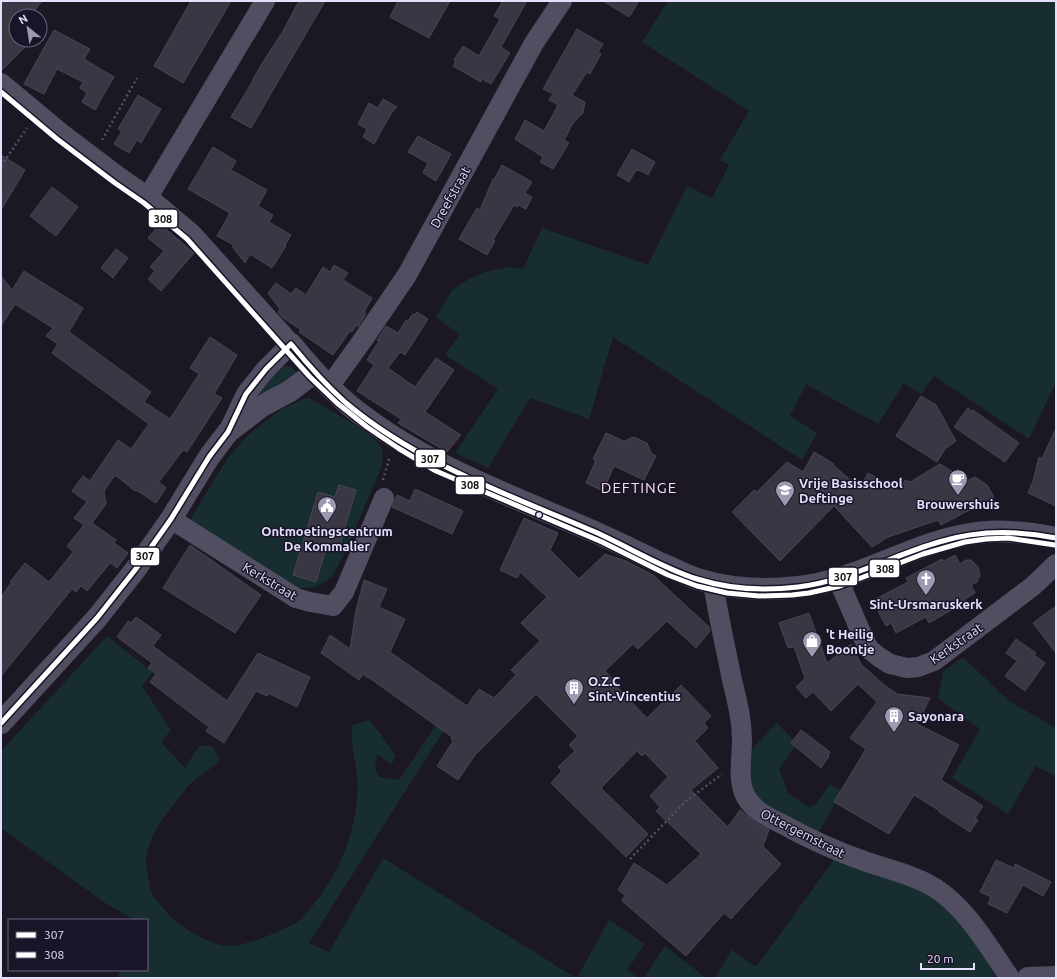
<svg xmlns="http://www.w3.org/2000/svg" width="1057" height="979" font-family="Ubuntu,sans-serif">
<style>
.green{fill:#182d2f}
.building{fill:#3a3744;stroke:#494455}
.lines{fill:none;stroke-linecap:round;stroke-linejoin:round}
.path{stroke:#4d5562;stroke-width:2.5;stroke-dasharray:2 3;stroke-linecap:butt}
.minor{stroke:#514e62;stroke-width:20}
.tertiary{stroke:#514e62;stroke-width:22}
.bus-1-casing{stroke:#191428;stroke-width:8}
.bus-2-casing{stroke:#191428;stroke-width:8}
.bus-1{stroke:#fff;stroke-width:5}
.bus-2{stroke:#fff;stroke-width:5}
.bus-dot{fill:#e4dffb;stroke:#191428;stroke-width:1.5}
.labels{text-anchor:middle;stroke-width:3;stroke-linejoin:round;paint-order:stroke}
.street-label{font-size:13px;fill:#e4dffb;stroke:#191428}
.poi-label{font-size:13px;font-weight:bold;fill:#e4dffb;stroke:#191428;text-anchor:start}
.quarter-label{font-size:15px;letter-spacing:1px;fill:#fbe1ef;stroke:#191428}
.line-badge{stroke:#191428;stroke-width:1.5}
.pale-badge-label{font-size:11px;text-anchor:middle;font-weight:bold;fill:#111}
</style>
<rect width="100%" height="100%" fill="#1b1824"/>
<g class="green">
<polygon points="668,1 1056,1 1056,382 1029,439 934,376 925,388 922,395 904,383 878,424 806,384 790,416 817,433 802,460 613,337 589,419 530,398 488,468 455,453 498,389 445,355 460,335 436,317 452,290 469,279 489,271 509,267 523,269 542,228 648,265 687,186 712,198 729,165 720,160 749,111 642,42"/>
<polygon points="283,366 292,367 296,372 296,376 254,401 261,382"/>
<path d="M309,398C325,407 373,433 381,447C384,453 382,460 382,466L347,548L332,577L324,583L315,587L293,589L192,524L191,518L227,459L247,436L280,410L303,399Z"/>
<path d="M107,636L153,672L142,686L171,730L161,742L185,768L199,746H212L220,761C211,769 200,775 191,783C187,787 183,793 180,797C165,815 150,834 146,857C145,861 150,889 152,893C154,898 159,903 162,907C174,924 208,945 229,946C245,946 284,931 297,922C313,910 336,874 343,855C353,831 359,804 357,778C356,760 349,742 353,725L369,720L379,732L396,756L391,765L377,754L375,768L379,777L399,780L436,725L444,730L309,943L329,952L383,858L576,978H116L121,970H147V932L150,928L147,926V920H135L108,905L1,828V751Z"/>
<polygon points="963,657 1009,701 1056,728 1056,777 1036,766 1008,814 952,778 980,729 938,698 943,672"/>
<polygon points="777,723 797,744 779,769 788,793 808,807 815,805 830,784 842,791 818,833 762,803 753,793 747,766 752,749"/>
<polygon points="836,857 912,885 951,909 992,965 995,978 715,978 732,950 756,967"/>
<polygon points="609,920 645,944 627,970 638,978 577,978"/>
<polygon points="665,946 706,978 644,978"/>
</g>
<g class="building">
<polygon points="1,1 42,1 30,16 16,16 16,40 32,40 1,71"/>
<polygon points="191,1 231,1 183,83 154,66"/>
<polygon points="299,1 325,1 251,128 231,117 254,79 253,79 263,62 283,31"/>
<polygon points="398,1 450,1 429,38 390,17"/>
<polygon points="503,1 527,1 501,47 510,53 491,84 482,79 481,82 453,66 456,61 454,60 463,46 479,56 500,19 494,16"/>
<polygon points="603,1 639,1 629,17"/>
<polygon points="577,29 603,44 598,52 601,54 590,74 587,72 572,95 585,102 583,113 573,123 564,140 569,143 553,169 540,162 543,157 515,139 525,120 544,131 558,105 549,100 553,94 543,89"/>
<polygon points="54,30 90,49 84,59 114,77 95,110 82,102 87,93 80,88 83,82 57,69 44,94 24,84"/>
<polygon points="138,95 161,109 141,143 137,140 129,153 114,144 122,131 118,129"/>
<polygon points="383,99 397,107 392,112 374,144 363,137 367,129 358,124 369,103 378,108"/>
<polygon points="418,136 451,154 436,181 423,173 428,163 408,152"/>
<polygon points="213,147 236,161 231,170 267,190 258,206 273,215 269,222 291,235 285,245 286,246 272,268 250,254 245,263 234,249 232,244 217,236 230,213 188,189"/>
<polygon points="632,149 655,162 648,175 639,170 638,171 636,170 629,182 617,175"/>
<polygon points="1,155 25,170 1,210"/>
<polygon points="502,165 532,182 525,193 532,197 526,209 518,205 517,207 514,205 493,240 495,241 487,255 459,239 477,208 480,210 493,179 495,178"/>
<polygon points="52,187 78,207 56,236 30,216"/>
<polygon points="160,224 194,253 161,291 148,279 155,271 150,267 164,251 148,238"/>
<polygon points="116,249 128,258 113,278 101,268"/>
<polygon points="334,265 348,273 343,280 372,298 364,312 366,314 358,327 356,325 352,332 350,331 333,355 299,332 301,330 282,317 278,312 280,309 268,293 276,283 291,294 296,288 306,295 323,267 330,272"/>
<polygon points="24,271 83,308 69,332 151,392 144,402 170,419 199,374 190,368 210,337 237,355 214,394 222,398 187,452 183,450 159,482 166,488 156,503 136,490 135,491 115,475 104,491 106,504 92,523 116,540 114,543 128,553 117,568 110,563 87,591 81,586 76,592 72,589 1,676 1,597 11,583 10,582 25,563 49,582 73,552 67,546 84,525 74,518 87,502 72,491 83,476 90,481 118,440 131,449 149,424 52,353 58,344 46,336 53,328 15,304 1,326 1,276 12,290"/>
<polygon points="417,312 428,319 405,355 400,352 388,368 415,387 436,358 454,370 425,412 461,435 447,452 398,423 401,419 357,391 374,365 367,360 379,341 377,340 386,326 398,333 406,320 408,321 413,314 414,315"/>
<polygon points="921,396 936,405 956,441 945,449 937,462 896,436"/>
<polygon points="968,408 972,411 973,410 1019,443 1005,462 954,427"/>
<polygon points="1056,428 1056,506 1028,493 1033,481 1039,457 1042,459"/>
<polygon points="606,433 624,441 634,437 647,443 651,453 656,456 644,480 614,466 603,491 586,483 596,460 593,459"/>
<polygon points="814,452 834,464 833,465 860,488 868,473 900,491 905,480 910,482 940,464 967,481 975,477 987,485 994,497 941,525 938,520 888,537 872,547 834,506 780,561 732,512 754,490 757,492 787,462 803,472"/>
<polygon points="339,485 356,490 338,552 326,549 316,582 293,575 318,492 335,497"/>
<polygon points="415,489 463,511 452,534 392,507 397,495 410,501"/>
<polygon points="524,518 558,533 550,550 579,579 605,554 626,561 653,575 709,627 710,631 696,648 667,621 638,649 633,644 605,671 620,686 618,688 647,718 681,685 711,716 704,723 708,728 695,741 718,768 691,790 728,827 740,810 755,822 769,830 763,846 781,864 731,919 724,913 686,956 622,901 625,895 618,890 634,863 667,885 701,854 656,811 660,807 650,796 668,777 645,753 642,756 637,751 601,788 648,834 626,857 551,783 562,771 558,767 575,751 569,745 578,736 536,694 475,755 458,780 437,766 453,741 451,739 452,737 368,677 368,678 363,674 359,680 321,653 330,635 350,649 356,610 364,580 387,589 379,607 405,619 390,652 467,706 479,689 494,698 516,675 511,670 540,641 521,623 547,597 520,572 517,578 500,570"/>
<polygon points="190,545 261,595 235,633 163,588"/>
<polygon points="955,555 960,564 966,560 971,560 978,567 980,575 977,582 971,585 975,593 965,599 965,602 929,623 926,617 896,633 891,623 886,626 878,611 881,610 876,599 908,582 906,578 942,559 944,561"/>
<polygon points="1056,606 1056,653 1033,623"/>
<polygon points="809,613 827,663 851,644 861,664 883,684 897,694 930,698 917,724 959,745 941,780 983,806 975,818 978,820 970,832 939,812 940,811 914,795 889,834 834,802 866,749 850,738 877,702 858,684 831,711 813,692 806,698 796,687 805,678 794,647 788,648 779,623"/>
<polygon points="136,617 161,635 153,646 227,701 258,653 310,677 297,707 268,693 267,696 256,691 224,743 206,731 209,727 150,682 156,674 148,668 152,663 117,637 128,621 131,623"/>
<polygon points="1016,639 1036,653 1034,655 1045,663 1025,691 1005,676 1017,661 1006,653"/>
<polygon points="801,730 830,752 828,755 829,756 821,768 791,743"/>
<polygon points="996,860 1014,868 1015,864 1051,882 1043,896 1023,885 1007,913 988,904 991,897 980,892"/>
</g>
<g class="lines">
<g class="path">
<polyline points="102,140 137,78"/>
<polyline points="1,166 27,128"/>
<polyline points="383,480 390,456"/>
<polyline points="630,859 686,801 722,774"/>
</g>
<g class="minor">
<polyline points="1,83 61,133 119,177 148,197 192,234 291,344 266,369 246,394 228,432"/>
<polyline points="148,197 265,1"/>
<polyline points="329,387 362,341 407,275 534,43 562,1"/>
<polyline points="171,519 296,598 310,602 333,606 344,592 384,498"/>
<polyline points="838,579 863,637 869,649 879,657 890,664 907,668 918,667 934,661 1033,586 1056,564"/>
<path d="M713,583C718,614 725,645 731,675C736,698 742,717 742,741C742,758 737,781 746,797C754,811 768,817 782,824C809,839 838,852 867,862C888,869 917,876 935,888C967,908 989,948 1010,978"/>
</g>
<g class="tertiary">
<path d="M291,344C313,371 337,398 366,418C435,469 519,499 597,533C619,543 640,553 662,564C674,569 685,575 697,579C729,589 765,591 798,587C845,582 886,559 931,544C955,536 984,530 1010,532C1025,532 1041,535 1056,538"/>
<polyline points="1,723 97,618 135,570 171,519 209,457 228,432 262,406 290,391 315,372"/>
<polyline points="1028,978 1056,977"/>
</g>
<g class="bus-1-casing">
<path id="bus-1" d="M1,723L97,618L135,570L171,519L209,457L228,432L246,394L266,369L291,344C308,365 326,385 346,403C417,463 509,495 593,531C627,546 662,568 697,579C729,589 765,591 798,587C848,581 891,556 939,542C978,530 1016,530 1056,538"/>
</g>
<g class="bus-2-casing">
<polyline id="bus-2" points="1,92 57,139 115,183 144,203 187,239 310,377 337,403 367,427 398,448 436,471 602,542 668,575 697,586 727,593 759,596 792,595 809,593 840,586 923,554 965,542 986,539 1008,538 1055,545"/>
</g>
<use href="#bus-1" class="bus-1"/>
<use href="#bus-2" class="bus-2"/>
</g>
<defs>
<g id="cafe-pin" transform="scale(1)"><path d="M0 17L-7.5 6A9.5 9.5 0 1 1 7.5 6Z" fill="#9e99b0" stroke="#191428"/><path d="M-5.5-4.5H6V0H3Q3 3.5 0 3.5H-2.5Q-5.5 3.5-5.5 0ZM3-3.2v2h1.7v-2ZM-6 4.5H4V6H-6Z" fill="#fff"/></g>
<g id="school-pin" transform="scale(1)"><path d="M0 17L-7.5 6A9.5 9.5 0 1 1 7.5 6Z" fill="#9e99b0" stroke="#191428"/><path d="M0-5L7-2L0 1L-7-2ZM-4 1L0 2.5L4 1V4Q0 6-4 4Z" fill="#fff"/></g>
<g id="civic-pin" transform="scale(1)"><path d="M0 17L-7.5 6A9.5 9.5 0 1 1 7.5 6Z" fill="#9e99b0" stroke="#191428"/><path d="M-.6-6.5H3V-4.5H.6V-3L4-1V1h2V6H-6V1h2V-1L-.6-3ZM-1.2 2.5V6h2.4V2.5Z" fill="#fff"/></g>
<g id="church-pin" transform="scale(1)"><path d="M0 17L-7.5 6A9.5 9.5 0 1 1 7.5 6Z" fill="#9e99b0" stroke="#191428"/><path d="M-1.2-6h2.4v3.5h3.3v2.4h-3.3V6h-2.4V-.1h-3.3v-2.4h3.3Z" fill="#fff"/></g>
<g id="shop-pin" transform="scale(1)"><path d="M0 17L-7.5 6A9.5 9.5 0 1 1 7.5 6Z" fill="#9e99b0" stroke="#191428"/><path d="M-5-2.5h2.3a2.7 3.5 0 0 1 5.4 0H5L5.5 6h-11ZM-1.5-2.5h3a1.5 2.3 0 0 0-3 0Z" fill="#fff"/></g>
<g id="building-pin" transform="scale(1)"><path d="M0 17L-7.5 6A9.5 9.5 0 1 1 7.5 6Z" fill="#9e99b0" stroke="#191428"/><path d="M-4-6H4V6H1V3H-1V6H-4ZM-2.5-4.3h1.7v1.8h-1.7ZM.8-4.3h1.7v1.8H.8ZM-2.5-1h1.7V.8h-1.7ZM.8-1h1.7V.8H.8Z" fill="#fff"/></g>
</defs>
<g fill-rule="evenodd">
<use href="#cafe-pin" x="958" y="479"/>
<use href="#school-pin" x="785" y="490"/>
<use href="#civic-pin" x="327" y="506"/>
<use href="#church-pin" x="926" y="579"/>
<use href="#shop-pin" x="812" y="641"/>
<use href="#building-pin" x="574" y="688"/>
<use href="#building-pin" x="894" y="716"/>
</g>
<circle class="bus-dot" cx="539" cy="515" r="3.5"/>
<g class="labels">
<g class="street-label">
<text transform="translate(450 197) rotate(-61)" y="5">Dreefstraat</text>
<text transform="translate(270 581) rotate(31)" y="5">Kerkstraat</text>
<text transform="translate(956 643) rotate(-35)" y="5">Kerkstraat</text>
<text transform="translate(803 833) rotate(27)" y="5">Ottergemstraat</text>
</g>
<g class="poi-label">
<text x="799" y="488">Vrije Basisschool<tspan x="799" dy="15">Deftinge</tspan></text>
<text x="958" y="509" text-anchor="middle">Brouwershuis</text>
<text x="327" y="536" text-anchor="middle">Ontmoetingscentrum<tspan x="327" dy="15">De Kommalier</tspan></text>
<text x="926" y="609" text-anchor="middle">Sint-Ursmaruskerk</text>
<text x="826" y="639">'t Heilig<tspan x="826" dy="15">Boontje</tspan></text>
<text x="588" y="686">O.Z.C<tspan x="588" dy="15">Sint-Vincentius</tspan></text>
<text x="908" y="721">Sayonara</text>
</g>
<g class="quarter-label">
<text x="639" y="493">DEFTINGE</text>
</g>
</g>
<g class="line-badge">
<rect x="148" y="209" width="30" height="19" rx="4" fill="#fff"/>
<rect x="415" y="449" width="31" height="19" rx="4" fill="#fff"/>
<rect x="455" y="476" width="30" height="19" rx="4" fill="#fff"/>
<rect x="130" y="547" width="30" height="19" rx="4" fill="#fff"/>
<rect x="869" y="559" width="31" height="19" rx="4" fill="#fff"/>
<rect x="828" y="567" width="30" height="19" rx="4" fill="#fff"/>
</g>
<g class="pale-badge-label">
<text x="163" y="223">308</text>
<text x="430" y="463">307</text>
<text x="470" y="489">308</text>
<text x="145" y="560">307</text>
<text x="885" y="573">308</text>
<text x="843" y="581">307</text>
</g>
<rect width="1057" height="979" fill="none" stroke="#e4dffb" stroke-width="4"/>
<rect x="8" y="919" width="140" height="52" fill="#191428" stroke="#6a657c"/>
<rect x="16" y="932" width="20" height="6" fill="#ffffff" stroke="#6a657c"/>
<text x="44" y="939" font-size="12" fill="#e4dffb">307</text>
<rect x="16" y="952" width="20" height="6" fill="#ffffff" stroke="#6a657c"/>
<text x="44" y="959" font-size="12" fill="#e4dffb">308</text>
<g transform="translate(28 28) rotate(330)"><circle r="19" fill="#191428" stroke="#6a657c"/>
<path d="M0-3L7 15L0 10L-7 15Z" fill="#9e99b0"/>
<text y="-6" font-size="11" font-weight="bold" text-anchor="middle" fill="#e4dffb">N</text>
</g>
<path d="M921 963v6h53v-6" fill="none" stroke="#e4dffb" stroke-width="2"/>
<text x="927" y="963" font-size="12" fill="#e4dffb" stroke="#191428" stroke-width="3" paint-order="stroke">20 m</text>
</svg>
